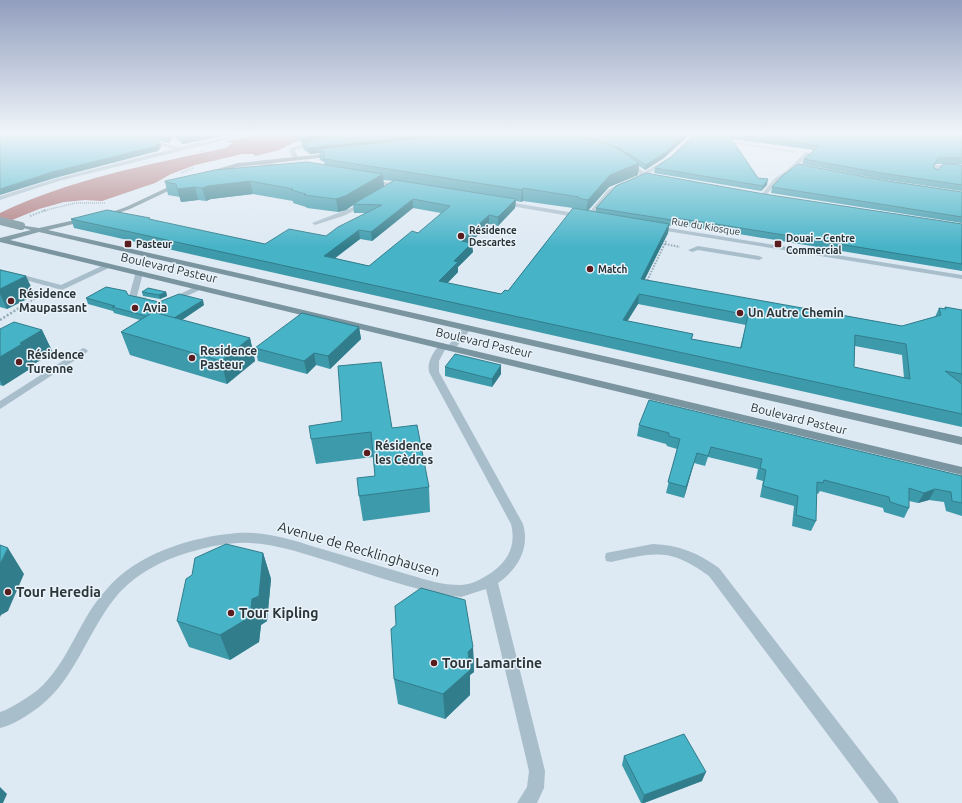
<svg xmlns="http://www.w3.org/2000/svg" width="962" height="803" font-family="Ubuntu,sans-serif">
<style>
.water{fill:#b07c7e}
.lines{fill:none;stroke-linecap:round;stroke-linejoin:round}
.path-far2{stroke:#93aab7;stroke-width:1.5;stroke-dasharray:1 1;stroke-linecap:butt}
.path-far1{stroke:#93aab7;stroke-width:2;stroke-dasharray:1.5 1.5;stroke-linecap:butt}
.path{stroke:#93aab7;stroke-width:2.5;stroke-dasharray:2 2;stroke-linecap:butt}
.lane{fill:#a9becb;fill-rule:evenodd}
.street{fill:#a9becb;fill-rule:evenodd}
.secondary{fill:#7a959f;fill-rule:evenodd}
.path-bridge{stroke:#93aab7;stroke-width:1.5;stroke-dasharray:1 1;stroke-linecap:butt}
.secondary-bridge{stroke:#7a959f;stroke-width:8}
.wall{fill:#3d9aab;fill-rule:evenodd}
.shaded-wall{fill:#327d8b}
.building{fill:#47b3c7;stroke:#327d8b;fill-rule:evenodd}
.poi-dot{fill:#5a1d1f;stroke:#eaf3fa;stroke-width:1.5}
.labels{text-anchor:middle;stroke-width:3;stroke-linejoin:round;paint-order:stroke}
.far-street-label{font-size:10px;fill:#293538;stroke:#eaf3fa}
.far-poi-label{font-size:10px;font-weight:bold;fill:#293538;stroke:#eaf3fa;text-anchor:start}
.street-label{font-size:12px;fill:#293538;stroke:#eaf3fa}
.poi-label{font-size:12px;font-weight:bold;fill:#293538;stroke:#eaf3fa;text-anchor:start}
.near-street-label{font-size:14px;fill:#293538;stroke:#eaf3fa}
.near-poi-label{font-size:14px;font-weight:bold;fill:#293538;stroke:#eaf3fa;text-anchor:start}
</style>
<rect width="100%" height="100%" fill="#dde9f3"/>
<path class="water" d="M288,134H325L299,140L279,150L255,156L253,154H242L195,165L171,174L155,183L102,201L85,200L64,202L39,209L0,225V213C71,179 150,164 226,148L232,143L226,141L255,136Z"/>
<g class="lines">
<g class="path-far2">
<polyline points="258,135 278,134"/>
<polyline points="731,142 794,152"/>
<polyline points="181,173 193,168"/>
<polyline points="43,211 75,203 105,203"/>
</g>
<g class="path-far1">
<polyline points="30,216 46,210"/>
<polyline points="665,244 680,247"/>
<polyline points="646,283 666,241"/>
<polyline points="18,309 42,294"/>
</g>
<polyline class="path" points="0,320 19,308"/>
<g class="lane">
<polygon points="698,246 759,256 763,258 759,260 698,250 692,252 688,250"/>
<polygon points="106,264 109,264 113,266 62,290 0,273 0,269 61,285"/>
<polygon points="136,271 142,271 143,273 137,296 147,298 147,302 141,302 129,297"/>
<polygon points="197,286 200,286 204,288 174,302 171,302 167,300"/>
<path d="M653,544C679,545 698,553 719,568L896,797L899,803H879L709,576C671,548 655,552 611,562L606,561L605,557L606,553L611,552Z"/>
</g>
<g class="street">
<polygon points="119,134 127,134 178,147 240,134 249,134 59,181 0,200 0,196 55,179 173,149"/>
<polygon points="314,141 317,143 316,144 295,150 299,159 294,160 289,151 291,148"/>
<polygon points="806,152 811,153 790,173 779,180 765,197 761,197 761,195 775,178 786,171"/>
<polygon points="670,157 672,158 672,160 648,174 658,177 659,178 656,180 644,177 639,177 638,176 640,174 625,163 630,162 644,172"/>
<polygon points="257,161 283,165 286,167 283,169 255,164 255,162"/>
<polygon points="936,165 962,165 962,169 940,168 937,173 935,174 932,172"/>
<polygon points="370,179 401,185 404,187 401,189 368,182 367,181"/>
<polygon points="622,182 627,183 612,192 590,218 586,218 586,216 608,190"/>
<polygon points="502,201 581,214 584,216 581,218 500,204 499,203"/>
<polygon points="364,203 369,204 343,216 315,225 312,223"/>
<polygon points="656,226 962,275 962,279 654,229 653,228"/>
<polygon points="467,325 470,326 471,328 470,330 454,350 448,350 446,348 448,346 464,326"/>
<path d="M443,343L447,346L439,361V372L523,524C530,548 518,569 498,583L545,771L544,788L537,803H517L527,787L529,771L486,589L461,597L439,594C398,585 358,570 318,558C296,551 273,544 250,543C231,542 212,546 194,551C164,559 134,574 115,598C85,635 74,685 32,712C22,719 12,725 0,728V712C7,710 13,706 20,702C28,697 36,692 43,685C70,658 80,618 106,590C137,553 191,537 237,533C264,531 290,539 315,547C347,556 378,566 410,575C426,580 443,585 460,585C469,585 478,581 486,576C506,564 517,548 511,524L429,372C427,361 433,353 440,344Z"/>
<polygon points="83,348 86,349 88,351 86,353 0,409 0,401"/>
</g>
<g class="secondary">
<polygon points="334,153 337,155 336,156 238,167 203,176 200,174 238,163"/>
<polygon points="179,182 181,183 181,185 130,209 104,218 101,216 126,207"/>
<polygon points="84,218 87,220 86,221 48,230 962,437 962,445 39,232 10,240 962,467 962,475 0,242 0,238 31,230 19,227 19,225 39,228"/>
</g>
<polyline class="path-bridge" points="200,150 217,161"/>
<polyline class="secondary-bridge" points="0,221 21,226"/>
</g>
<g class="wall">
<polygon points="133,134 232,134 183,144 173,137 169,143"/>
<polygon points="289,134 339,134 303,143"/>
<path d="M341,134H690L664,158L645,170L639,166L638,175L609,187L588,211L596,212V208L764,194L962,224V271L709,229L673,224L671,226H669L668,233L644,280L902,326L935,317L939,308L944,309L945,307L962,310V427L74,228L71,219L151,220L265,244L326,236L366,213H354L353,205L346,210L338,212L307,208L306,207L293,203V201L253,194L211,199L206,201L198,200L181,202L180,197L168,195L165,182L325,165L324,162L320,160L319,153L310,154L303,149L302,144ZM383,180L393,181L384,187ZM516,201L521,202L523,201L573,208L508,291L501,294L447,283L458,272V267L473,252L470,243L489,224L498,226L515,208ZM413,208L441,213L418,233L369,266L334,258L360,239L372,241ZM638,304L746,325L740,348L692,339L693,334L627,321ZM855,346L902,355L904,378L854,367Z"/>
<polygon points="695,134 962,134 962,164 936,164 934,167 938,170 962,165 962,191 879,179 802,164 804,159 814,150 731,139 758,178 767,185 761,191 654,173 655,168 671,157"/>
<polygon points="881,180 962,192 962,223 771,193 772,187"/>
<polygon points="0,270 35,295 7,309 0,307"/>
<polygon points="142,292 166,292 167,296 160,299 143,296"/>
<polygon points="128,295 159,302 204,305 182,320 250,338 255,361 227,384 130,355 121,332 140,320 114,313 113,311 88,304 86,298"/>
<polygon points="359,327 361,339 330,369 316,365 307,374 258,361 255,348"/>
<polygon points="0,329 42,330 53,353 32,365 33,367 3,386 0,385"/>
<polygon points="445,367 501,374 492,387 445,376"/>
<polygon points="639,425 962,476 962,516 946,511 944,502 929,500 918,503 909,501 909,508 904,518 884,512 883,508 820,491 818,494 816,493 816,521 811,531 792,526 794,506 760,497 763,481 756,479 758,469 708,457 705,466 694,463 684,498 666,493 677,449 667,446 666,444 637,436"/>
<polygon points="392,428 429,487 430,512 363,521 359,496 375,476 373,457 316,464 311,439"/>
<polygon points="263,553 271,579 267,621 261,625 259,642 230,660 189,647 177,621"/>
<polygon points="473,647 474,672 470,675 470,695 445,719 398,704 394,679"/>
<polygon points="624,756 702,781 644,803 641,803 622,765"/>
</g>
<g class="shaded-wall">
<polygon points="170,134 172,134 173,137 169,143 167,138"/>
<polygon points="206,134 232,134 183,144 182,139"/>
<polygon points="318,134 339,134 303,143 303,138"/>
<polygon points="685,134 690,134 664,158 645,170 646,165"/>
<polygon points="422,136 422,142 319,149 319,153 310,154 309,148"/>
<polygon points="160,142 161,147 158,151 55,178 0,195 0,189 52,172"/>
<polygon points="639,163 638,175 609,187 586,212 588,200 610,175"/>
<polygon points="383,174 384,187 353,204 353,205 346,210 338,212 336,199"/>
<polygon points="768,179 767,185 761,191 763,186"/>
<polygon points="250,181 253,194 211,199 206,201 202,188 208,186"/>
<polygon points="195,187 198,200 181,202 177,189"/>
<polygon points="523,188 523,201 521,202 522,190"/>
<polygon points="413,199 413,208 372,241 371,232"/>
<polygon points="516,199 515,208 498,226 498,217"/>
<polygon points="489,215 489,224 462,250 461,241"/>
<polygon points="674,218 673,224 671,226 672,220"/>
<polygon points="669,224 668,233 640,289 641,279"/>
<polygon points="359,230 360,239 325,266 324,256"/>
<polygon points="472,243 473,252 458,267 458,272 440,291 439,281 454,261"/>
<polygon points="26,276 35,295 7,309 0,294 0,289"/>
<polygon points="166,292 167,296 160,299 159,295"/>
<polygon points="639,294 638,304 622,330 623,320"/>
<polygon points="203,300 204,305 170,328 168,322"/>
<polygon points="359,327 361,339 330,369 328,356"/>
<polygon points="42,330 53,353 32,365 33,367 3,386 0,380 0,357 20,343"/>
<polygon points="250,338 255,361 227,384 221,361"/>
<polygon points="314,353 316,365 307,374 304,361"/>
<polygon points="501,365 501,374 492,387 492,379"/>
<polygon points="697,453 694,463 684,498 686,487"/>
<polygon points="935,489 929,500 918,503 924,493"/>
<polygon points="8,548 24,574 8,611 1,615 0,617 0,564"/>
<polygon points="263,553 271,579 267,621 261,625 259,642 230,660 220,635 252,599"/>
<polygon points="473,647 474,672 470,675 470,695 445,719 443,694 468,652"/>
<polygon points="706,772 702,781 644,803 642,803 644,795"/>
<polygon points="0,787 7,794 3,803 0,803"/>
</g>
<g class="building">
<polygon points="0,134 130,134 160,142 157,146 52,172 0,189"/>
<polygon points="152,134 170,134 167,138"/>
<polygon points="174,134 206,134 182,139"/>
<polygon points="297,134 318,134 303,138"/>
<polygon points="341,134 461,134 422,136 309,148 302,144"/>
<polygon points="488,134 575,134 615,147 639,163 610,175 588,200 578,198 579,197 523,188 522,190 324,159 324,152 319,149 422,138"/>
<polygon points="575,134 685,134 665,153 646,165 619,148"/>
<polygon points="695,134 728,134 758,178 768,179 763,186 655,168 671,157"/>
<polygon points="735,134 962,134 962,158 938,158 933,167 938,170 943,164 962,165 962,185 881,173 804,159 819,146"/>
<polygon points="307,162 383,174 345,196 336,199 304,195 306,194 291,190 293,189 250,181 208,186 202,188 195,187 177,189 176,184 165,182 165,181 215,170"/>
<polygon points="798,164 881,180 962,192 962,217 772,187 782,176"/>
<polygon points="646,173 764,194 962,224 962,264 710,223 674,218 672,220 596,208 616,186"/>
<path d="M395,180L516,199L498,217L489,215L461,241L472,243L454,261L458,262L439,281L501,294L505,290L508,291L573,208L669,224L641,279L902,326L941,315L939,308L946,309L945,307L962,310V374L945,371L962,384V414L71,219L107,210L150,218L149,219L265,244L289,229L326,236L338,227L382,205L353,204ZM413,199L450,206L418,233L412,231L369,266L324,256L359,230L371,232ZM639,294L748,315L741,348L691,339L693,334L623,320ZM855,335L906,344L910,379L854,367Z"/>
<polygon points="0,270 26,276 0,289"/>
<polygon points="106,287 126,291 128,295 159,302 179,294 203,300 174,318 153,312 146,316 112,307 115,306 86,298"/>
<polygon points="148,288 166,292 159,295 142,292"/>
<polygon points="153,312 250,338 221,361 121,332"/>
<polygon points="302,313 359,327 328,356 314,353 304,361 255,348"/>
<polygon points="14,322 42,330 20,343 22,344 0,357 0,329"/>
<polygon points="455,354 501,365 492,379 445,367"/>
<polygon points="381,362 392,428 417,425 429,487 359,496 357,478 375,476 371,432 311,439 309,426 342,421 338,366"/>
<polygon points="649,400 962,476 962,503 952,501 951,492 935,489 924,493 909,488 909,508 890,502 889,497 824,480 823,483 817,482 816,521 796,515 798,496 763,486 766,470 760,468 762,459 711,447 708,456 697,453 686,487 668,482 680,439 669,436 669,433 639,425"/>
<polygon points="226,544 263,553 259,596 252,599 250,617 220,635 177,621 186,579 192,575 195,558"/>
<polygon points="0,545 8,548 0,564"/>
<polygon points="421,588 465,600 473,647 468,652 470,670 443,694 394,679 391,629 396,625 395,606"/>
<polygon points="684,734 706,772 644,795 624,756"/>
</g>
<linearGradient id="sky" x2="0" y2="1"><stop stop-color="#919ebe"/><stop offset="0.54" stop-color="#f0f5fa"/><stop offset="1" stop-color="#f0f5fa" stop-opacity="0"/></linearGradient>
<rect width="962" height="247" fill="url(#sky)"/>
<g class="poi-dot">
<circle cx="461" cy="236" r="4"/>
<rect x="124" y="240" width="8" height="8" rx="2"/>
<rect x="774" y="240" width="8" height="8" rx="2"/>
<circle cx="590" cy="269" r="4"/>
<circle cx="11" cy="301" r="4"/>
<circle cx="135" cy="308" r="4"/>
<circle cx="740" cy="313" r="4"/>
<circle cx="192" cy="358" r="4"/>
<circle cx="19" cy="362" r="4"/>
<circle cx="367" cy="453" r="4"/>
<circle cx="8" cy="592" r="4"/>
<circle cx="231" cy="613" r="4"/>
<circle cx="434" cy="663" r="4"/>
</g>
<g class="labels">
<g class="far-street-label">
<text transform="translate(706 226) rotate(9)" y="4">Rue du Kiosque</text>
</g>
<g class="far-poi-label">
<text x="469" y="234">Résidence<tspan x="469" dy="12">Descartes</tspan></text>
<text x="786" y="242">Douai – Centre<tspan x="786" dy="12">Commercial</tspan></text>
<text x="136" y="248">Pasteur</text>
<text x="598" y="273">Match</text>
</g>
<g class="street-label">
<text transform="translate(169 268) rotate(13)" y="4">Boulevard Pasteur</text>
<text transform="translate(484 343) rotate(13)" y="4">Boulevard Pasteur</text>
<text transform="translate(799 419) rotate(14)" y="4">Boulevard Pasteur</text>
</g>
<g class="poi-label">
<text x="19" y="298">Résidence<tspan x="19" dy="14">Maupassant</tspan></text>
<text x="143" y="312">Avia</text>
<text x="748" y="317">Un Autre Chemin</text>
<text x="200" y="355">Residence<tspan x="200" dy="14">Pasteur</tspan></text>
<text x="27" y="359">Résidence<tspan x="27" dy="14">Turenne</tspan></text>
<text x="375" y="450">Résidence<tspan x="375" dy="14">les Cèdres</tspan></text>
</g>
<g class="near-street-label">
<text transform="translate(359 549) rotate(16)" y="5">Avenue de Recklinghausen</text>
</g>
<g class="near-poi-label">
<text x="16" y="597">Tour Heredia</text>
<text x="239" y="618">Tour Kipling</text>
<text x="442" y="668">Tour Lamartine</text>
</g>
</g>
</svg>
